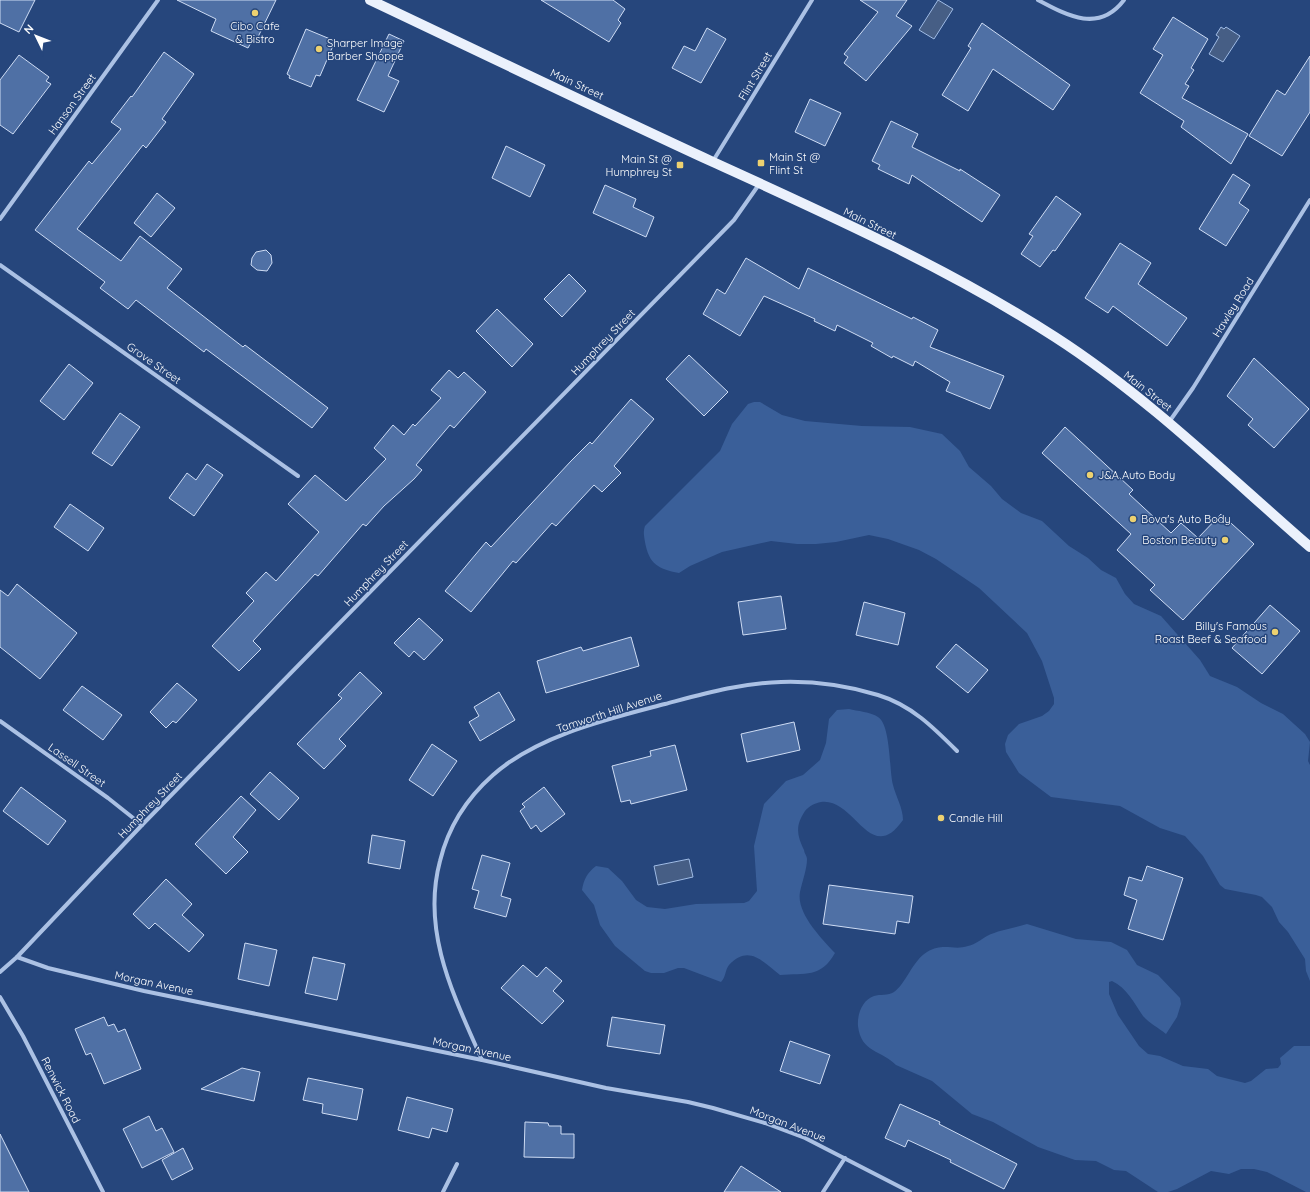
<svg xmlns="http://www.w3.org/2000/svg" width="1310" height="1192" font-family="Quicksand,sans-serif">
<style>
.green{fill:#3a5f99}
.water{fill:#465e85;stroke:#9fbbe5}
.building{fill:#4f70a5;stroke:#cedcf4}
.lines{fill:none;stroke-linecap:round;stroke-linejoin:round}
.street{stroke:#abc1e4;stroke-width:4}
.primary{stroke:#ebf1fc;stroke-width:10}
.poi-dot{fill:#edd170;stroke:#26467c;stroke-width:1.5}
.labels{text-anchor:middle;stroke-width:3;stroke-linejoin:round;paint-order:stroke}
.poi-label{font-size:11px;fill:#fff;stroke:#26467c;text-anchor:start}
.street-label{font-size:11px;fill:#fff;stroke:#26467c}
</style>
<rect width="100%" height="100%" fill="#26467c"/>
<g class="green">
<path d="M754,402H760L782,415L805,421L862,426L910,427L942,434L960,451L969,467L991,486L1002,499L1021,513L1042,521L1069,546L1088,558L1101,570L1116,578L1125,594L1134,604L1161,616L1200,660L1210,676L1237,687L1261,703L1283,714L1305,734L1310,742L1308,761L1310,765V981L1306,971L1305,959L1288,932L1279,922L1272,907L1262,897L1256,895L1225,889L1220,885L1203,856L1185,836L1160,828L1120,806L1051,797L1019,773L1006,752L1005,744L1008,735L1019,724L1042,716L1049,711L1054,704V698L1042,661L1027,633L979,588L936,559L919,550L888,539L869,535L836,542L816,544H797L771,541L722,552L690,566L679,573C658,569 649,564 645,542C644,536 643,532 645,526L720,451L732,424L748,404Z"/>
<path d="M849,709C857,711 871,712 878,717C891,725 889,771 893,785C896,797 903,808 903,820C870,867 855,797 821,802C815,803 809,806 805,811C795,826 797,835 804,850C804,853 807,856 807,859C807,869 802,882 800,892C796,913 822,939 835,953C821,978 805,973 780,975C763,962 749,944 729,965C725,970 726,977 721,982L684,968H678L664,973H651L645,971L615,946L600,925L594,905L582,890C584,879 587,873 596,866L608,868L622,881L636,900L647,907L665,909L696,904L744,903L749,901L757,891L754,846L764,804L786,781L803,775L820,760L826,743L829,719L837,710Z"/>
<path d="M1027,924L1076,939L1111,942L1127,950L1137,965L1158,975L1180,998L1181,1004L1177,1017L1166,1034C1159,1028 1149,1023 1143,1016C1134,1003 1127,988 1112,981L1109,982V994L1118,1015L1139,1046L1148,1054L1160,1056L1183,1066L1208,1069L1217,1076L1245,1083L1251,1081L1266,1069L1278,1068L1281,1064L1280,1058L1294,1046H1310V1192H1306L1267,1172L1254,1169H1241L1229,1174L1211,1171L1177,1189L1168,1192H1158L1126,1171L1114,1170L1096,1161L1075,1160L1038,1147L993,1122L972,1114L932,1081L896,1065C882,1050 861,1053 858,1026C857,1015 862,1000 874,996C880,994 888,996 894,992C905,985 913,960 927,952C944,942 953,951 968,946C976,944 980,940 987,936C999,930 1015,928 1027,924Z"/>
</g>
<g class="water">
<polygon points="938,0 953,9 934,39 919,30"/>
<polygon points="1221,27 1224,29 1226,27 1240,36 1223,62 1209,54 1219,37 1216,35"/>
<polygon points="689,859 693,877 658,885 654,866"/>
</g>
<g class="building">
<polygon points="0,0 35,0 19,32 0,23"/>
<polygon points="177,0 276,0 257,39 254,37 248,48 211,31 216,19"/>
<polygon points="541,0 613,0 625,9 618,20 621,23 609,42"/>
<polygon points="860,0 907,0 896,16 912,26 866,81 844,63 848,57 844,54 878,12"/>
<polygon points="1173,17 1208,39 1191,68 1194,70 1185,84 1189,86 1182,98 1248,134 1231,164 1181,127 1184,121 1140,93 1163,55 1153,49"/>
<polygon points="982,23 1070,85 1053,110 993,69 968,111 942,95 971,48 968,46"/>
<polygon points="707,28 726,39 701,83 672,68 684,46 695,51"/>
<polygon points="306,29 335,41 320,76 316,75 311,87 289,78 290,76 287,74"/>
<polygon points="389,34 404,41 388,76 399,81 384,112 357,100"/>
<polygon points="164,52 194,74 162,119 166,122 146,148 143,145 77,229 121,261 140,236 182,269 167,288 243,347 245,345 328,408 312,428 206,349 204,352 136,300 128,309 100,288 105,282 35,230 89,161 92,164 121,129 111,122 131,96 132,97"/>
<polygon points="19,55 49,77 46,81 51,84 13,134 0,125 0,80"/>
<polygon points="1310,56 1310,112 1282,156 1249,136 1277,90 1285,95"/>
<polygon points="810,99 841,113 825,146 795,132"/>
<polygon points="891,121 918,134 912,147 960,171 960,169 1000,195 982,222 912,175 909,184 878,169 880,165 872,161"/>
<polygon points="506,146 545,165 530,197 492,178"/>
<polygon points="1233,174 1250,185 1239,203 1249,210 1226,246 1199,229"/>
<polygon points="605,185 636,199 633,207 654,217 646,237 593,213"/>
<polygon points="157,193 175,208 151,237 134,223"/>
<polygon points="1056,196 1081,214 1055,251 1053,250 1040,267 1021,254 1033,236 1029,234"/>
<polygon points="1120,243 1151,263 1138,284 1187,318 1167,346 1113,306 1108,313 1085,298"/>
<polygon points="266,250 271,255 272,263 267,271 257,270 251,265 252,258 256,252"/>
<polygon points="746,258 799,289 808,268 912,319 913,317 938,330 930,347 1004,376 990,409 946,391 950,382 915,361 913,366 893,356 892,358 871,346 873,343 837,325 835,331 814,321 815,319 764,296 740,336 703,314 717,289 725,294"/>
<polygon points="569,274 586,291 562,317 544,299"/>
<polygon points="497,309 533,344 512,367 476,331"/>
<polygon points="689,355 728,392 704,416 666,379"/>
<polygon points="1254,358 1309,409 1274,448 1248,425 1253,419 1227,396"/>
<polygon points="69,364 93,383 64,420 40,401"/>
<polygon points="449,370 458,378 464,372 486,392 454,428 450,425 416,465 422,470 414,479 384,506 366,526 363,524 318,576 315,574 253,641 261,649 239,671 212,646 254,601 246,593 266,572 276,581 319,532 288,504 315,475 346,501 386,459 374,448 393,425 404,435 413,424 415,426 441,398 431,390"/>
<polygon points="631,399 654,419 614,466 621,473 602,492 594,485 556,526 552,523 516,563 513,561 471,612 445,591 486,542 491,547 571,461 590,442 592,444"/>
<polygon points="120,413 140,427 112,466 92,453"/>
<polygon points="1065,427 1133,490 1129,494 1171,533 1181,523 1198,538 1221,514 1254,544 1183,620 1150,590 1155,585 1117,550 1131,534 1042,453"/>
<polygon points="207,464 223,475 194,516 169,498 187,473 196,480"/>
<polygon points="70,504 104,528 88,551 54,527"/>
<polygon points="17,584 77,633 40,679 0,647 0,590 8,596"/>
<polygon points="781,596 786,629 743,635 738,602"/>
<polygon points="864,602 905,613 898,645 856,635"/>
<polygon points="1270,605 1300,631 1262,674 1232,648"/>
<polygon points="419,618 443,640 424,660 414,651 409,657 394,643"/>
<polygon points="631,637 639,666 546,693 537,661 581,647 583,651"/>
<polygon points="956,644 988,670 968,693 936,667"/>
<polygon points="360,672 382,693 339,739 346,746 324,769 297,744 342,698 338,695"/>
<polygon points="177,683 197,700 176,723 173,721 166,728 150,712"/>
<polygon points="82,686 122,715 103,740 63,710"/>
<polygon points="499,692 515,720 480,741 469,722 479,716 474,707"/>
<polygon points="794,722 800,750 747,762 741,734"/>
<polygon points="432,744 457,761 433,796 409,780"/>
<polygon points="675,745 687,790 631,804 630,800 621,802 612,766 651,756 650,751"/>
<polygon points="270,772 299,798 279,820 250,794"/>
<polygon points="21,787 66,821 48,845 3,811"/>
<polygon points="544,787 565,814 541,832 536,825 531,829 520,811 525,807 522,804"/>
<polygon points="241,796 256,810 233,837 248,852 226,874 195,844"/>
<polygon points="372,835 405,841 400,869 368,863"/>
<polygon points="482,855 510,863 501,896 511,899 506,917 474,908 479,891 472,889"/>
<polygon points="1147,866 1183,878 1163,940 1128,929 1137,900 1124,895 1129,877 1142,881"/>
<polygon points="166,879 192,904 182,915 204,935 189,952 155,923 149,929 133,914"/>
<polygon points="829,885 913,896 909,923 897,921 895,934 823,924"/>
<polygon points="245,943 277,950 269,986 238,979"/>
<polygon points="313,957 345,964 337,1000 305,993"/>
<polygon points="523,965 537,977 546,967 562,981 553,991 564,1001 542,1024 501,988"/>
<polygon points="104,1017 108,1026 114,1024 118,1032 125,1029 141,1069 104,1084 91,1053 86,1055 75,1029"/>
<polygon points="612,1017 665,1025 660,1054 607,1046"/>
<polygon points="790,1041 830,1055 820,1084 780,1071"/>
<polygon points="242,1068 260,1072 254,1101 201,1089"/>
<polygon points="308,1078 363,1089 357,1120 322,1113 323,1104 303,1100"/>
<polygon points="407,1097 453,1109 447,1132 432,1128 429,1138 398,1130"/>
<polygon points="900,1104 940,1122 939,1124 1017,1164 1004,1189 950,1162 951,1160 908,1140 905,1147 885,1138"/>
<polygon points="149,1116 156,1131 162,1128 174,1152 142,1168 123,1129"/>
<polygon points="525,1122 548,1123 549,1126 561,1126 561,1134 574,1134 574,1158 524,1157"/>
<polygon points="0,1134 29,1192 0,1192"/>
<polygon points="183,1148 193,1169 172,1180 162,1160"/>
<polygon points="741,1166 781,1192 724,1192"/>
</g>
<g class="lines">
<g class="street">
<path d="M1038,0C1068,16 1099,33 1124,0"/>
<polyline points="713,161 812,0"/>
<polyline points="0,219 158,0"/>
<polyline points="0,265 298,476"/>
<polyline points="1169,422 1193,388 1310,200"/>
<polyline points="0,721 108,798 142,825"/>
<polyline points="17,957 48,968 144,991 482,1060 606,1088 688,1102 713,1108 765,1123 805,1138 910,1192"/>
<polyline points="0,972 17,957 142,825 734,220 760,183"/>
<polyline points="0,997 23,1036 103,1192"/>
<path d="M482,1060C454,996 421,932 440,861C448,828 467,798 493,775C538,735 608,719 665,704C703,694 741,683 781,682C812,681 848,686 878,695C911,705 933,727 957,751"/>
<polyline points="443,1192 457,1164"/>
<polyline points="823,1192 845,1158"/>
</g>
<path class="primary" d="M370,0C484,54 598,109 713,162C829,215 948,268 1055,337C1148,397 1227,475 1310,547"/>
</g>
<g class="poi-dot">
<circle cx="255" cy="13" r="4"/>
<circle cx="319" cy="49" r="4"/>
<rect x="757" y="159" width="8" height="8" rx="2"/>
<rect x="676" y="161" width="8" height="8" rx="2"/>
<circle cx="1090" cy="475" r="4"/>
<circle cx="1133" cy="519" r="4"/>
<circle cx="1225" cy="540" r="4"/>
<circle cx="1275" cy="632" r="4"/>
<circle cx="941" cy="818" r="4"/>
</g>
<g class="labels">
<g class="poi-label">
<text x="255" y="30" text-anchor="middle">Cibo Cafe<tspan x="255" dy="13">&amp; Bistro</tspan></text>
<text x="327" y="47">Sharper Image<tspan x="327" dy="13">Barber Shoppe</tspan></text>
<text x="769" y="161">Main St @<tspan x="769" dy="13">Flint St</tspan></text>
<text x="672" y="163" text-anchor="end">Main St @<tspan x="672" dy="13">Humphrey St</tspan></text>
<text x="1098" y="479">J&amp;A Auto Body</text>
<text x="1141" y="523">Bova's Auto Body</text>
<text x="1217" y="544" text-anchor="end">Boston Beauty</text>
<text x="1267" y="630" text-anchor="end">Billy's Famous<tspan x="1267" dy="13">Roast Beef &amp; Seafood</tspan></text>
<text x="949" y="822">Candle Hill</text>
</g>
<g class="street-label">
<text transform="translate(755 76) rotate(-59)" y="4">Flint Street</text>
<text transform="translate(577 84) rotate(25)" y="4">Main Street</text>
<text transform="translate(72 104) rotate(-54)" y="4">Hanson Street</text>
<text transform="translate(870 223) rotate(26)" y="4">Main Street</text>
<text transform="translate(1233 307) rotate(-58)" y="4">Hawley Road</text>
<text transform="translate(603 342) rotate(-46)" y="4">Humphrey Street</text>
<text transform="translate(154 363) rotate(35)" y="4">Grove Street</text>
<text transform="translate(1148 391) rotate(38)" y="4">Main Street</text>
<text transform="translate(376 573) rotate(-46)" y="4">Humphrey Street</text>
<text transform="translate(609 712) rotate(-18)" y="4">Tamworth Hill Avenue</text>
<text transform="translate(77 765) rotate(35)" y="4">Lassell Street</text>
<text transform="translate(150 805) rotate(-46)" y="4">Humphrey Street</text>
<text transform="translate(154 983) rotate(12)" y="4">Morgan Avenue</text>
<text transform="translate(472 1049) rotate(12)" y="4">Morgan Avenue</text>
<text transform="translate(61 1090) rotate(63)" y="4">Renwick Road</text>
<text transform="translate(788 1124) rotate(21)" y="4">Morgan Avenue</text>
</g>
</g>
<g transform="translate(36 36) rotate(313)" stroke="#26467c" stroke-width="3" paint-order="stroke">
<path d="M0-3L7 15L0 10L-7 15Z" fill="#ffffff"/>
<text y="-6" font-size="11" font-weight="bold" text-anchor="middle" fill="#ffffff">N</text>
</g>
</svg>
